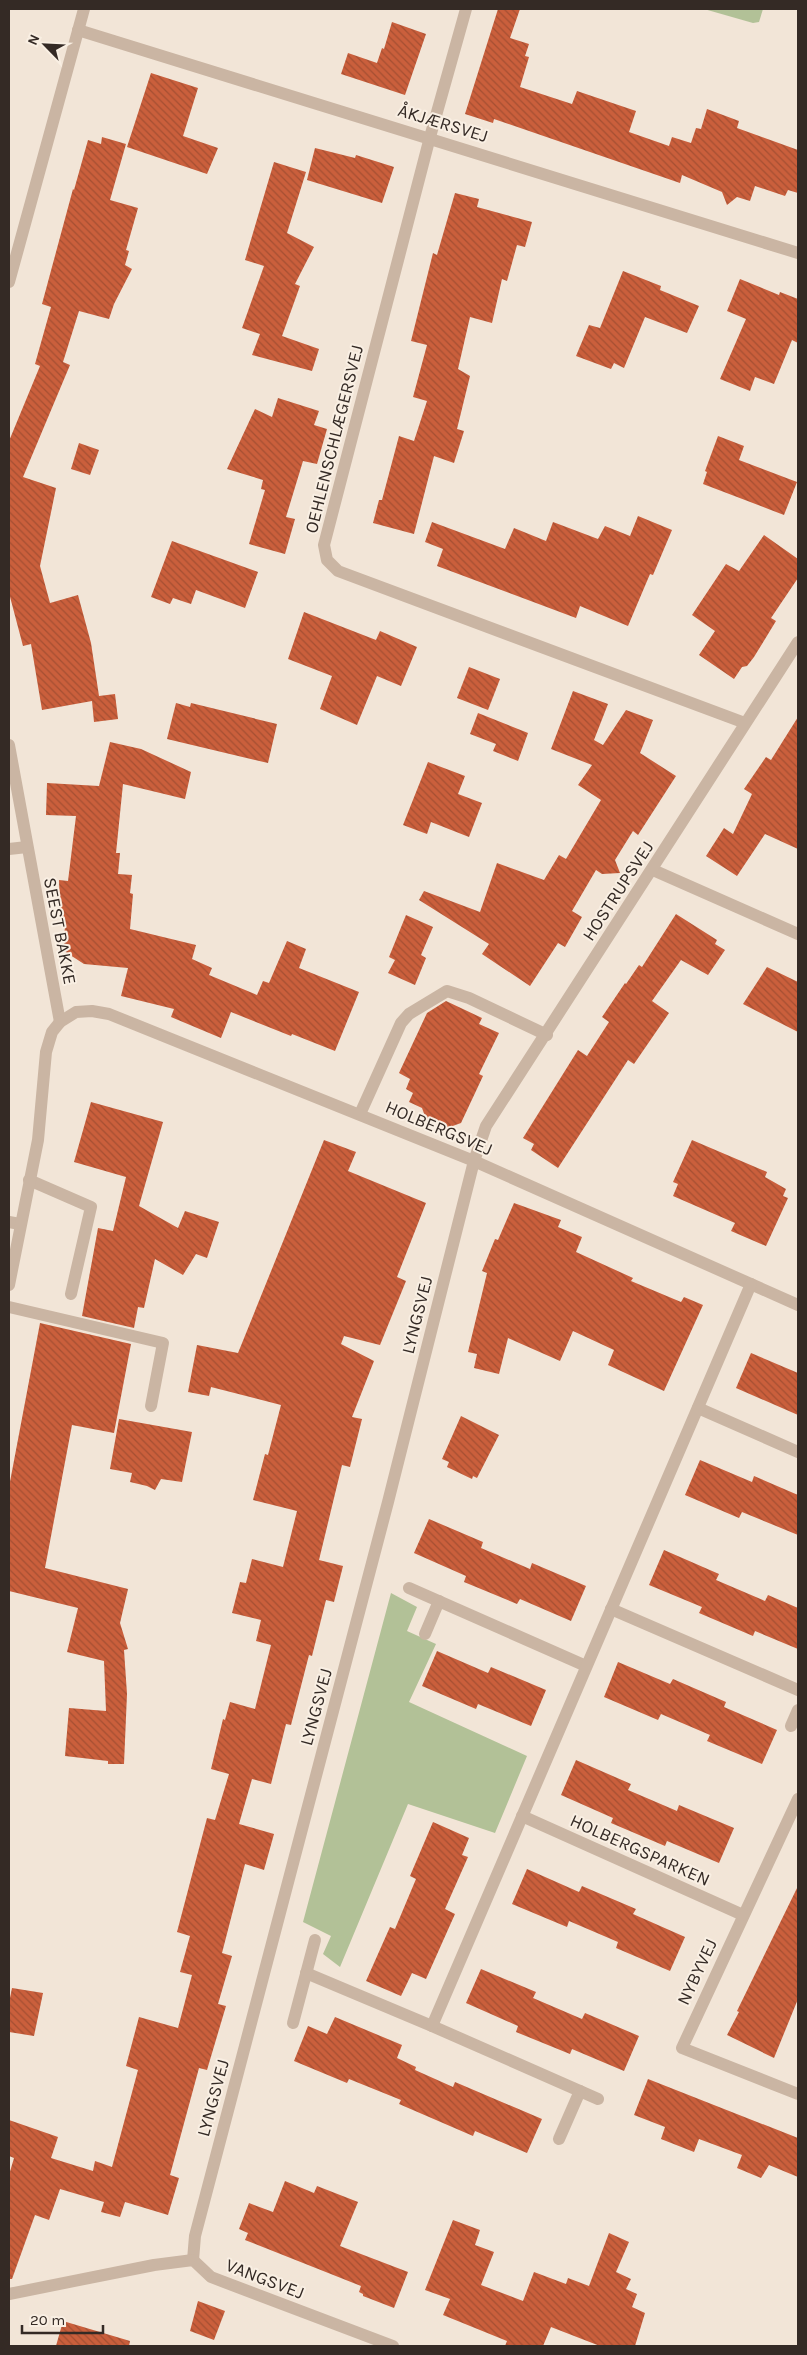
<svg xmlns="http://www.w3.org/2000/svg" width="807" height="2355" font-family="Karla,sans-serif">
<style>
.grass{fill:#b2c197}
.building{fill:url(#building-back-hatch)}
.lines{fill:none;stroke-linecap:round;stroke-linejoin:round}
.lane{stroke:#cab5a3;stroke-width:12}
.street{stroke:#cab5a3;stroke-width:12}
.labels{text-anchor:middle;stroke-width:4;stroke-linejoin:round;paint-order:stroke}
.street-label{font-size:18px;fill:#342a25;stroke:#f9efe3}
</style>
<defs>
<pattern id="building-back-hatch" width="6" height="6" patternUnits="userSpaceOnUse" patternTransform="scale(1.25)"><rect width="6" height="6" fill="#ca5f3c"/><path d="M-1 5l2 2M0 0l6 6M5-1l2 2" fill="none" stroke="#a54f32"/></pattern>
</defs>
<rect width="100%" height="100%" fill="#f2e5d7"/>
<g class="grass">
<polygon points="704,9 763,9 759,22 753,23"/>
<polygon points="391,1593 417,1607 407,1631 436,1644 409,1702 527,1756 495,1833 408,1804 340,1967 323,1954 331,1936 303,1922"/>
</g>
<g class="building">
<polygon points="498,9 520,9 510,38 529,44 525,56 529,57 520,87 572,104 577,91 636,111 629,132 669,146 672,137 691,143 696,128 701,129 707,109 739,121 737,128 798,150 798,193 788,190 785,196 755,186 750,201 737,197 727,205 722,192 682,175 680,183 494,119 493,123 465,114"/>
<polygon points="392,22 426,34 405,95 341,74 348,53 377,63 382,48 384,49"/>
<polygon points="151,73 198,88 183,136 218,148 207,174 127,147"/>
<polygon points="102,137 126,144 110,200 138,208 126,250 129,251 125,265 132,269 114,304 109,319 79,311 63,362 70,365 23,477 56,488 40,566 50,603 78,595 91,643 99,696 115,694 118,719 94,722 92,701 42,710 31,644 23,646 9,593 9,441 40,366 35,364 51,307 42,304 73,189 74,190 88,140 101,144"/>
<polygon points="315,148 355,158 356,155 394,167 382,203 307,180"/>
<polygon points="274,162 306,172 287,233 314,247 295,284 300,286 282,336 319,349 312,371 252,355 260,334 242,328 264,266 245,260"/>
<polygon points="455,193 479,199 477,207 532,222 525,247 517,245 507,281 502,279 492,323 470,317 458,369 470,376 457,429 464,431 454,463 434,456 414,534 373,523 379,500 382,500 399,436 414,441 427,401 413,397 427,345 411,341 433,253 437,255"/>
<polygon points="623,271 661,286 660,290 699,306 687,333 645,317 624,368 614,363 611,369 576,356 589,325 600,328"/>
<polygon points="740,279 779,295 780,292 798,299 798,343 792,340 774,384 755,377 750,391 720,379 746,319 727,311"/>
<polygon points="278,398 319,411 314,425 327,429 317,464 303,461 286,517 295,519 285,554 249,544 265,490 261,489 263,480 227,469 255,409 272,417"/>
<polygon points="718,436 744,446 739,460 797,482 784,515 703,484 707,472 705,471"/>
<polygon points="79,443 99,450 90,475 71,469"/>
<polygon points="638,516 672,530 653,575 650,574 628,626 580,606 576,618 437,566 443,549 425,542 432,522 505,549 514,528 546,541 553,522 598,539 605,526 630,536"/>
<polygon points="764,535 798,559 798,578 771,618 776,621 754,657 747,666 742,667 734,679 699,655 715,631 692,615 726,564 739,571"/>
<polygon points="172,541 258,572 245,608 196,590 191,604 173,598 170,604 151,597"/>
<polygon points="304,612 376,640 380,631 417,647 401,686 377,676 357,725 320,709 332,676 288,659"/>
<polygon points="469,667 500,679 488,710 457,698"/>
<polygon points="573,691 608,704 594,740 603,745 626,710 653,720 640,753 676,776 638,835 633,831 615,860 620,873 602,874 596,870 572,911 582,917 565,947 558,943 530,986 482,954 489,944 419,900 424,891 480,912 497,863 544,880 559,855 566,859 601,800 578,785 592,765 551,749"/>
<polygon points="176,703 190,707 191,703 277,724 268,763 167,739"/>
<polygon points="478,713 528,733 518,761 493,751 496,744 470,734"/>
<polygon points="798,717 798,849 765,834 737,876 706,856 724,828 733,834 752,794 744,789 766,757 771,760"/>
<polygon points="110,742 141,749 191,772 185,799 123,784 116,853 120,853 118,874 132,875 130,893 133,894 130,929 196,945 192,959 212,968 209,975 257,995 263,981 269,983 287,941 306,949 299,968 359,992 335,1051 292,1034 291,1036 231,1012 221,1038 171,1017 174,1009 121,996 128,968 84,964 64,951 65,921 60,912 59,880 68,881 76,816 46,815 47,783 99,786"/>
<polygon points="428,762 465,776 458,794 482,803 469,837 431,822 427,834 403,825"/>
<polygon points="676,914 717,940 715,944 725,950 708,975 681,960 652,1001 669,1013 634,1064 628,1060 558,1168 531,1150 534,1144 523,1138 578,1050 587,1056 609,1022 602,1017 625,983 626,984 639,965 642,967"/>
<polygon points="406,915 433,927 421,955 426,958 415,985 388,973 395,960 389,957"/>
<polygon points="767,967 798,982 798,1032 743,1004"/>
<polygon points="446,1001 482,1018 479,1024 499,1033 479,1074 483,1076 461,1123 447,1128 426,1119 422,1108 409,1102 413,1093 406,1089 410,1079 399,1073 427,1013"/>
<polygon points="91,1102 163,1122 139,1206 178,1228 185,1211 219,1222 207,1258 196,1254 183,1275 155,1259 144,1308 138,1307 134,1328 82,1316 98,1228 113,1231 126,1177 74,1162"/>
<polygon points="324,1140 356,1152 348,1171 426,1203 397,1277 406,1281 380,1345 344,1336 341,1344 374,1361 352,1417 362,1419 350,1467 342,1465 319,1560 343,1566 334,1602 326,1600 312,1656 309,1655 291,1725 286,1724 271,1784 252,1779 239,1824 274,1834 264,1870 245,1864 222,1953 232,1956 218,2004 226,2006 207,2070 199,2068 170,2175 179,2178 168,2215 125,2202 120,2217 101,2212 104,2202 60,2189 49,2220 35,2215 12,2279 9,2279 9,2175 14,2158 9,2156 9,2120 58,2137 51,2158 93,2171 95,2161 112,2167 138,2070 126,2066 139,2017 178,2028 192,1975 180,1972 190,1936 177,1932 207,1818 215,1820 229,1774 211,1769 223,1719 225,1720 230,1702 255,1709 271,1645 256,1641 261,1620 232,1613 240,1582 246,1583 252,1559 283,1567 297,1511 253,1500 265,1454 268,1455 281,1405 211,1387 209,1396 188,1392 197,1345 238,1353"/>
<polygon points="692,1140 767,1172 765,1177 786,1189 783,1196 788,1198 766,1246 731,1231 735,1223 673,1196 678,1184 673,1182"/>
<polygon points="514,1203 561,1220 558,1227 582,1237 576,1252 633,1278 631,1281 681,1302 684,1297 703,1305 664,1391 608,1365 614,1350 573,1331 560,1361 508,1338 499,1374 474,1368 477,1354 468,1352 487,1273 482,1271 495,1239 498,1240"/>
<polygon points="40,1323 131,1344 114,1433 72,1425 45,1568 128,1589 120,1623 128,1649 124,1650 127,1694 124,1764 108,1764 108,1761 65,1756 69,1708 106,1711 104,1661 67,1652 78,1608 9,1591 9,1487"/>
<polygon points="751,1353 798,1373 798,1415 736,1388"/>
<polygon points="461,1416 499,1435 477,1478 473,1476 472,1479 447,1467 449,1462 442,1459"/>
<polygon points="119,1419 192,1432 182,1482 161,1479 155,1490 147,1486 130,1482 132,1473 110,1469"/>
<polygon points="700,1460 752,1482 754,1476 798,1495 798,1535 742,1512 739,1518 685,1495"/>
<polygon points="429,1519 483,1542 481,1548 530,1569 532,1563 586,1586 571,1621 520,1599 517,1604 464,1582 466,1576 414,1553"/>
<polygon points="664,1550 719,1574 716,1580 765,1601 768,1595 798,1608 798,1649 755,1631 753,1636 699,1613 702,1607 649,1585"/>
<polygon points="437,1651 488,1673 491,1667 546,1690 531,1726 478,1704 476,1709 422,1686"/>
<polygon points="618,1662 670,1684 673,1679 726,1702 724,1707 777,1730 762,1764 707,1741 710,1735 661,1714 658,1720 604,1697"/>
<polygon points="576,1760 631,1784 628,1790 677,1811 679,1805 734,1828 719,1863 667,1841 665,1846 611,1823 613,1818 561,1795"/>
<polygon points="433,1822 469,1838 462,1855 468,1857 445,1909 455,1914 426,1979 412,1973 401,1996 366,1981 390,1927 395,1929 416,1879 410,1876"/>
<polygon points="527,1869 579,1892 582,1886 636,1909 633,1914 685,1937 670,1971 616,1948 618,1942 569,1921 567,1927 512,1904"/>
<polygon points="798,1886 798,1999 774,2058 727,2035 739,2012 737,2011"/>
<polygon points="481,1969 536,1992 533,1998 582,2019 585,2013 639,2036 624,2071 572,2049 570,2054 516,2032 518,2026 466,2003"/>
<polygon points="12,1988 43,1993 34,2036 9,2032 9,2003"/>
<polygon points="335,2017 402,2045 397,2058 416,2067 415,2070 453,2087 455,2082 542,2119 527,2153 475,2131 473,2136 399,2104 401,2100 349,2079 347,2083 294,2061 308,2026 327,2034"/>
<polygon points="648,2079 798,2138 798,2177 769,2165 761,2178 737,2168 742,2155 699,2139 694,2152 661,2139 665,2127 634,2115"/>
<polygon points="285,2181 314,2193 317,2186 358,2202 340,2246 408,2272 394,2308 363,2296 363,2294 359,2292 361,2286 245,2240 248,2233 239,2229 249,2203 273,2212"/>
<polygon points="453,2220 480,2230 475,2245 494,2252 481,2285 523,2301 534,2272 566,2284 568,2278 589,2286 609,2233 629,2242 616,2272 631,2279 626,2289 637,2294 632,2307 645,2313 635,2346 600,2346 551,2327 543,2346 505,2346 507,2341 443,2315 450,2299 425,2290"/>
<polygon points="198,2301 225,2311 214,2340 190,2331"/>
<polygon points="63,2321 130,2341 129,2346 56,2346"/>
</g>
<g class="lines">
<g class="lane">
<polyline points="360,1114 401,1023 409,1014 447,991 469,998 547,1035"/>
<polyline points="29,1180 91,1207 71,1294"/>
<polyline points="9,1222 20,1224"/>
<polyline points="9,1307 163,1343 151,1406"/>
</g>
<g class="street">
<polyline points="466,9 430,137 324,545 327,560 338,571 745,723"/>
<polyline points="78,30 798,253"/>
<polyline points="9,282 84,9"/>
<polyline points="9,745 60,1022"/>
<polyline points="9,849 27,847"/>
<polyline points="653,870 798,934"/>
<polyline points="9,1285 38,1140 46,1052 52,1032 60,1022 76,1012 92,1011 109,1014 474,1161 798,1305"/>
<polyline points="698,1408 798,1452"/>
<polyline points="409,1588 586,1666"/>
<polyline points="611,1609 798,1690"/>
<polyline points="425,1634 439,1601"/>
<polyline points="791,1726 798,1710"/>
<polyline points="798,1799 682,2048 798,2094"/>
<polyline points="522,1816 743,1915"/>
<polyline points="306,1973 432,2026 598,2099"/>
<polyline points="293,2023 315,1940"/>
<polyline points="432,2026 751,1284"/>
<polyline points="559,2139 580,2091"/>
<polyline points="193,2260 195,2236 388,1502 474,1161 486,1126 798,642"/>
<polyline points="9,2294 154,2265 193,2260 211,2277 393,2346"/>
</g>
</g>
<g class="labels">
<g class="street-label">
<text transform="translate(443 123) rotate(17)" y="6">ÅKJÆRSVEJ</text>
<text transform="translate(334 439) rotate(-76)" y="6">OEHLENSCHLÆGERSVEJ</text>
<text transform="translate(618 891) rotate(-57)" y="6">HOSTRUPSVEJ</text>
<text transform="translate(60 931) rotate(79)" y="6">SEEST BAKKE</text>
<text transform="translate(439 1128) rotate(23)" y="6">HOLBERGSVEJ</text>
<text transform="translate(417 1315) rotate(-76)" y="6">LYNGSVEJ</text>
<text transform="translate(316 1707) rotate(-75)" y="6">LYNGSVEJ</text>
<text transform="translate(640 1850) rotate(24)" y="6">HOLBERGSPARKEN</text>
<text transform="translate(697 1972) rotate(-65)" y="6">NYBYVEJ</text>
<text transform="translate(213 2098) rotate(-75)" y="6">LYNGSVEJ</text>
<text transform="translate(265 2279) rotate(21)" y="6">VANGSVEJ</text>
</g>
</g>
<rect width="807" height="2355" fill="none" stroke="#342a25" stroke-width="20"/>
<g transform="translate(45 45) rotate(294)" stroke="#f9efe3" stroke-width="4" paint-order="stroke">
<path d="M0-4L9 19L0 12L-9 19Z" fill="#342a25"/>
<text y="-8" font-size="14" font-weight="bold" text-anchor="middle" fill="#342a25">N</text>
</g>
<path d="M22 2325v8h81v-8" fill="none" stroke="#342a25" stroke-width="2.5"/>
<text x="30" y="2325" font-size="15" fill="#342a25" stroke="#f9efe3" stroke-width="4" paint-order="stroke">20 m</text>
</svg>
